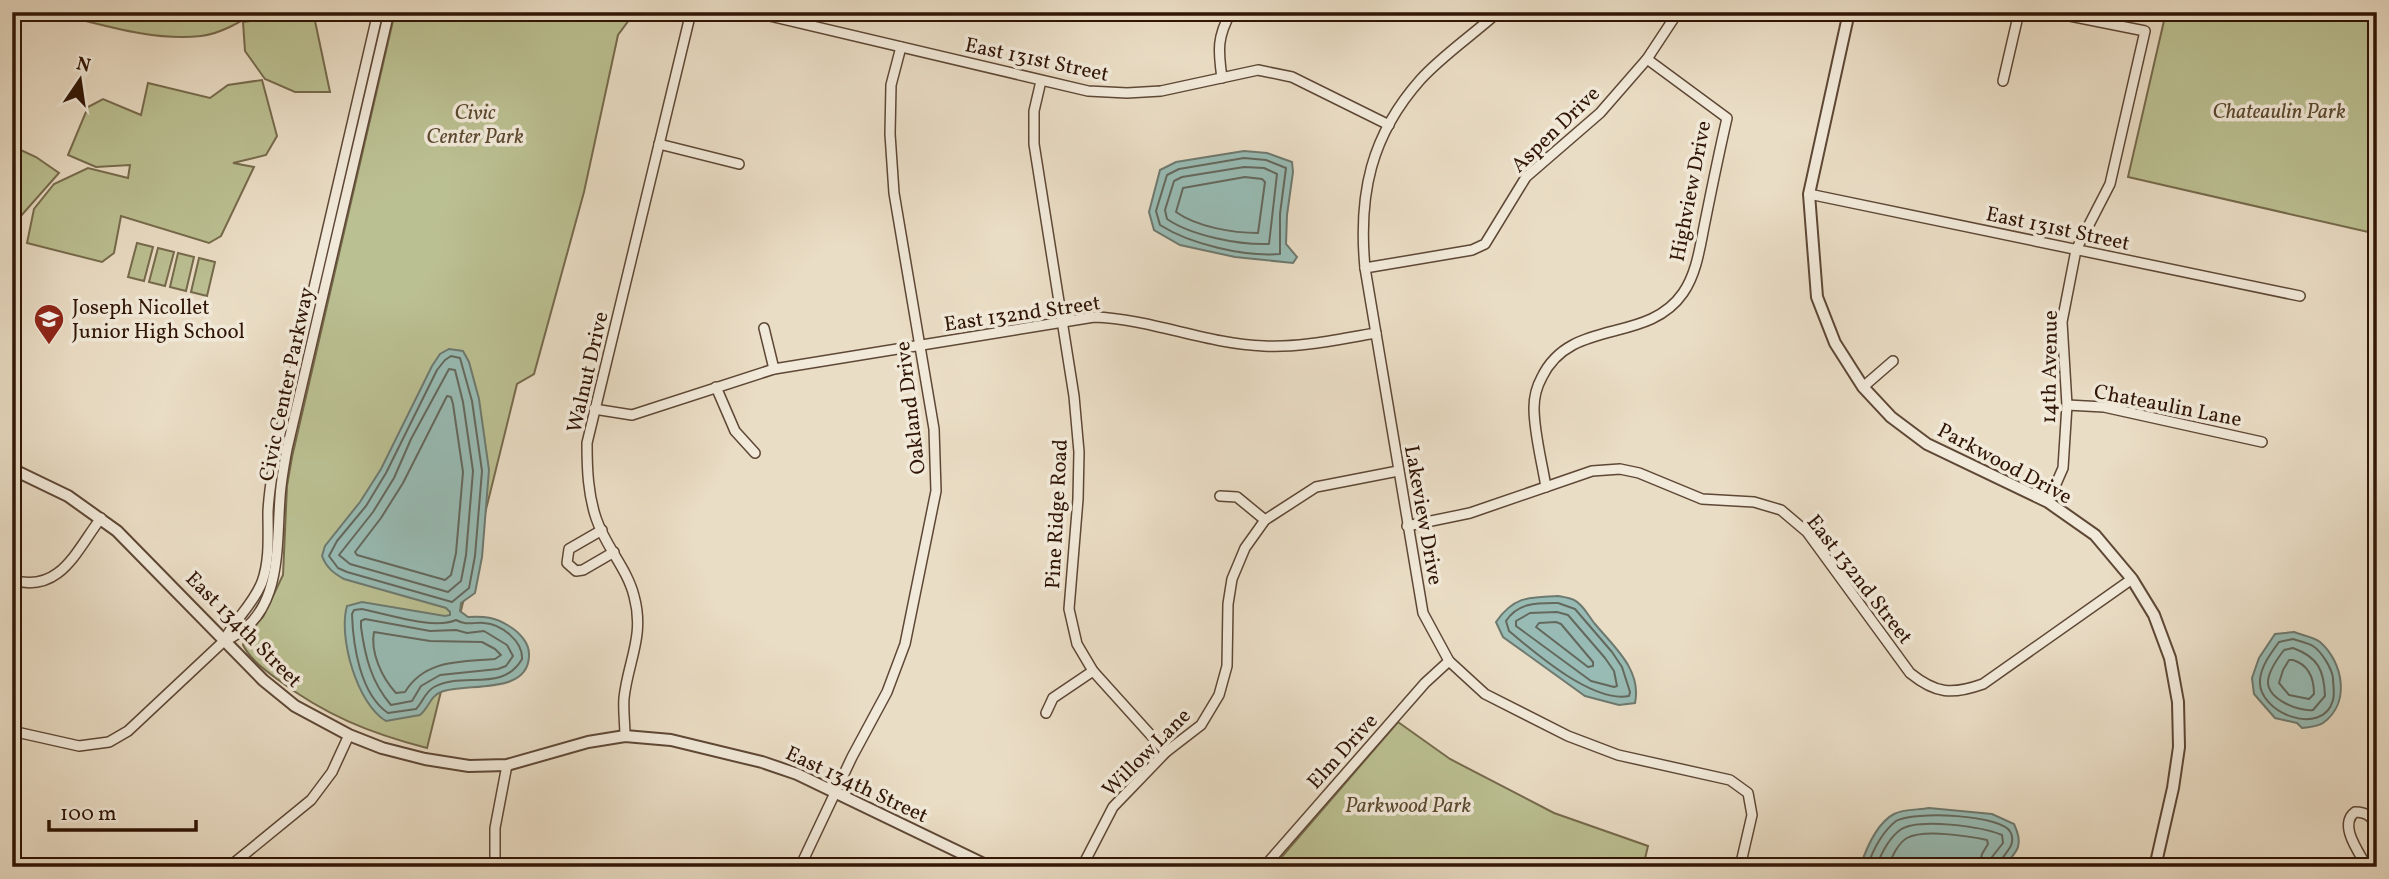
<svg xmlns="http://www.w3.org/2000/svg" width="2389" height="879" font-family="Vollkorn,serif">
<style>
.green{fill:#bbc092;stroke:#766a4c;stroke-width:2}
.water{fill:#98bcb5;stroke:#6e796f;stroke-width:2}
.lines{fill:none;stroke-linecap:round;stroke-linejoin:round}
.shore{stroke:#64685d;stroke-width:2}
.minor-casing{stroke:#5e4735;stroke-width:12}
.tertiary-casing{stroke:#5e4735;stroke-width:14}
.minor{stroke:#f1e9d9;stroke-width:9}
.tertiary{stroke:#f1e9d9;stroke-width:10}
.labels{text-anchor:middle;stroke-width:7;stroke-linejoin:round;paint-order:stroke}
.street-label{font-size:21px;fill:#301505;stroke:#f1e9d9}
.park-label{font-size:21px;font-style:italic;fill:#5a482f;stroke:#f1e9d9}
.poi-label{font-size:21px;fill:#301505;stroke:#f1e9d9;text-anchor:start}
</style>
<rect width="100%" height="100%" fill="#eaddc5"/>
<filter id="stains"><feTurbulence type="fractalNoise" baseFrequency=".00286" numOctaves="4"/><feColorMatrix values="0 0 0 0 .2 0 0 0 0 .09 0 0 0 0 .02 0 0 0 .5 -.17"/></filter>
<radialGradient id="worn" r=".72"><stop offset=".6" stop-color="#630" stop-opacity="0"/><stop offset="1" stop-color="#630" stop-opacity=".3"/></radialGradient>
<g class="green">
<path d="M50,12H256C240,22 220,34 201,36C153,42 97,23 50,12Z"/>
<path d="M395,12H635L618,35L584,192L534,374L517,384L427,748C369,733 325,715 277,679C265,670 250,659 243,645L246,635L263,617L283,575L287,486L292,457Z"/>
<polygon points="2166,12 2377,12 2377,234 2128,177"/>
<polygon points="303,14 315,21 330,92 295,92 265,79 245,51 243,22"/>
<polygon points="262,80 277,136 266,155 233,163 254,167 221,236 209,243 121,216 114,253 102,262 27,243 34,209 54,184 88,168 128,178 130,165 96,167 68,155 88,107 103,99 141,115 148,83 210,98 228,85"/>
<polygon points="12,146 36,157 59,173 12,226"/>
<polygon points="137,243 153,247 144,281 128,277"/>
<polygon points="158,248 174,252 165,286 149,282"/>
<polygon points="178,253 194,257 186,291 170,287"/>
<polygon points="199,258 215,262 207,296 191,292"/>
<polygon points="1398,722 1450,759 1554,813 1648,846 1643,867 1273,867"/>
</g>
<g class="water">
<polygon points="1244,151 1267,153 1292,162 1293,172 1287,215 1286,244 1297,257 1293,263 1235,257 1180,245 1154,230 1149,212 1160,170 1176,162"/>
<path d="M449,349L463,351L469,362L479,399L489,470L482,557L475,593L461,603L460,611L468,617C484,616 495,617 509,626C519,632 530,643 529,656C528,696 465,682 441,692C430,696 429,708 420,715L386,721C357,704 338,637 347,606L362,602L445,616L450,615V612L446,608L344,579C333,573 326,567 322,556L325,546L360,502L381,469L432,366L440,354Z"/>
<path d="M1558,596C1563,597 1570,598 1574,600C1583,604 1589,617 1595,624C1614,647 1642,670 1635,703L1619,705L1585,696L1503,637L1496,622C1514,596 1530,597 1558,596Z"/>
<path d="M2294,632C2301,635 2314,637 2320,642C2343,662 2351,703 2323,723C2317,727 2308,727 2302,728L2297,723L2275,718L2254,694L2252,678L2259,658L2275,634Z"/>
<path d="M1929,808L1992,814L2014,824C2024,845 2018,851 2003,867H1860C1866,849 1877,823 1894,814C1903,809 1919,810 1929,808Z"/>
</g>
<g class="lines">
<g class="shore">
<path d="M1244,158L1266,160L1286,168L1280,214V254C1244,257 1190,244 1160,225L1156,211L1167,175L1179,169Z"/>
<path d="M1244,167L1264,168L1277,174L1269,244C1239,245 1192,236 1167,219L1165,210L1174,181L1182,177Z"/>
<path d="M1245,177L1262,179L1265,182L1258,233C1233,233 1197,227 1176,212L1183,188Z"/>
<polygon points="451,356 460,358 472,401 482,471 475,556 469,588 452,602 347,572 338,568 329,556 337,541 366,506 386,473 437,370 445,360"/>
<polygon points="449,369 455,370 463,402 473,471 466,555 461,581 448,592 350,564 339,555 373,512 394,478 411,439"/>
<polygon points="447,396 451,397 453,404 463,472 456,553 451,575 445,580 357,555 355,552 381,518 403,483"/>
<path d="M1558,603L1575,609L1612,652L1622,667L1630,692L1629,696C1593,703 1536,654 1509,631L1506,621C1518,602 1538,603 1558,603Z"/>
<path d="M362,609C387,614 434,630 456,620C467,626 473,622 484,623C501,624 523,641 522,659C503,693 462,671 434,687C425,692 423,702 416,709L388,713C360,694 353,645 352,614L354,610Z"/>
<polygon points="1530,613 1557,612 1568,615 1605,658 1614,671 1617,686 1614,687 1591,681 1516,626 1516,621"/>
<path d="M365,619L430,631L456,630L467,633L484,631L507,645L513,656L506,666L498,669L440,675L421,686L412,701L391,705C371,682 365,656 361,627V621Z"/>
<polygon points="1556,622 1561,624 1593,662 1593,666 1588,667 1536,627 1539,623"/>
<path d="M374,632L430,641L482,642L495,649L501,655L495,659C461,662 425,659 405,692L396,693C382,678 370,652 374,632Z"/>
<path d="M2293,639C2299,641 2308,643 2313,646C2322,652 2332,669 2333,678C2333,685 2335,693 2333,700C2323,738 2257,713 2260,680C2261,666 2271,653 2279,642Z"/>
<path d="M2293,648C2318,657 2324,670 2325,696L2313,710C2299,712 2267,699 2268,681C2269,670 2277,659 2284,650Z"/>
<path d="M2293,660C2309,665 2314,678 2314,694L2309,699L2289,695L2279,683L2283,670L2289,660Z"/>
<path d="M1867,867C1873,850 1882,832 1896,821C1912,811 2004,814 2011,833C2017,849 2000,854 1999,867"/>
<path d="M1876,867C1881,854 1888,839 1900,830C1917,817 1983,827 2002,835L2003,843L1992,857L1990,867"/>
<path d="M1888,867C1891,858 1898,843 1907,838C1924,829 1968,836 1987,840L1988,844L1982,854L1979,867"/>
</g>
<g class="minor-casing">
<g id="minor">
<polyline points="753,12 1088,91 1127,93 1161,91 1258,70 1292,77 1389,125"/>
<path d="M1498,12C1474,34 1443,55 1421,79C1371,135 1358,194 1365,268L1423,613L1449,661L1485,694L1568,736L1618,755L1730,780L1748,793L1752,815L1740,867"/>
<path d="M1222,78C1218,50 1217,37 1231,12"/>
<polyline points="1041,81 1034,111 1034,144 1074,396 1079,452 1078,499 1069,609 1077,644 1093,671 1166,752"/>
<polyline points="2003,81 2019,12"/>
<polyline points="659,144 739,164"/>
<polyline points="1809,194 2300,296"/>
<polyline points="1365,268 1472,250 1485,244 1526,177 1600,113 1647,59 1678,12"/>
<polyline points="764,328 774,369"/>
<polyline points="716,387 735,431 755,453"/>
<polyline points="1863,387 1893,361"/>
<polyline points="2067,405 2104,407 2262,442"/>
<path d="M594,409L632,415L774,369L1094,317C1152,319 1206,344 1264,346C1301,348 1339,339 1376,333"/>
<path d="M1546,487C1542,462 1534,433 1534,408C1534,397 1537,386 1542,377C1571,317 1647,345 1683,293C1697,273 1700,246 1705,222C1712,187 1719,153 1727,118L1647,59"/>
<polyline points="1220,496 1237,497 1265,520"/>
<polyline points="2048,502 2063,468 2067,405 2062,322 2076,250 2110,184 2145,31 2050,12"/>
<path d="M1407,526L1470,513L1592,471L1620,469L1639,473L1702,499L1754,502L1781,510L1807,532L1910,673C1936,694 1952,695 1983,684L2132,579"/>
<polyline points="602,530 569,549 567,563 576,571 583,570 614,552"/>
<path d="M12,580C60,594 76,551 101,518"/>
<path d="M224,641C234,620 253,605 262,582C270,560 268,535 268,512C269,490 273,468 277,447L378,12"/>
<polyline points="1046,713 1053,698 1093,671"/>
<path d="M12,731L79,746L109,742L128,731L224,641C283,617 276,549 280,498C281,481 284,465 287,449L389,12"/>
<path d="M625,736C625,724 623,710 624,698C628,661 645,636 634,596C627,568 605,546 596,518C588,494 587,469 587,443L691,12"/>
<polyline points="229,867 311,800 332,772 349,735"/>
<polyline points="495,867 495,828 507,765"/>
<polyline points="800,867 852,757 887,692 905,644 936,491 934,429 894,193 890,134 891,85 901,47"/>
<polyline points="1082,867 1113,807 1166,752 1201,725 1219,695 1227,666 1228,604 1232,579 1245,548 1265,520 1316,487 1398,471"/>
<polyline points="1264,867 1425,683 1449,661"/>
<path d="M2367,867C2359,852 2338,825 2355,812C2367,812 2372,817 2377,827"/>
</g>
</g>
<g class="tertiary-casing">
<g id="tertiary">
<polyline points="1849,12 1809,194 1817,297 1835,343 1863,387 1891,417 1927,444 2048,502 2095,535 2132,579 2154,615 2170,658 2178,702 2179,747 2173,788 2155,867"/>
<polyline points="12,469 68,496 117,531 263,680 295,706 349,735 382,748 425,759 469,766 507,765 588,742 625,736 671,740 762,762 797,774 990,867"/>
</g>
</g>
<use href="#minor" class="minor"/>
<use href="#tertiary" class="tertiary"/>
</g>
<defs>
<g id="school-pin" transform="scale(1.575)"><path d="M0 17L-7.5 6A9.5 9.5 0 1 1 7.5 6Z" fill="#8f2418" stroke="#f1e9d9"/><path d="M0-5L7-2L0 1L-7-2ZM-4 1L0 2.5L4 1V4Q0 6-4 4Z" fill="#fff"/></g>
</defs>
<g fill-rule="evenodd">
<use href="#school-pin" x="49" y="319"/>
</g>
<g class="labels">
<g class="street-label">
<text transform="translate(1037 59) rotate(12)" y="7">East 131st Street</text>
<text transform="translate(1555 129) rotate(-44)" y="7">Aspen Drive</text>
<text transform="translate(1690 191) rotate(-79)" y="7">Highview Drive</text>
<text transform="translate(2058 228) rotate(12)" y="7">East 131st Street</text>
<text transform="translate(1022 313) rotate(-8)" y="7">East 132nd Street</text>
<text transform="translate(2049 367) rotate(-89)" y="7">14th Avenue</text>
<text transform="translate(587 372) rotate(-77)" y="7">Walnut Drive</text>
<text transform="translate(286 384) rotate(-78)" y="7">Civic Center Parkway</text>
<text transform="translate(2168 405) rotate(11)" y="7">Chateaulin Lane</text>
<text transform="translate(910 408) rotate(-97)" y="7">Oakland Drive</text>
<text transform="translate(2005 463) rotate(28)" y="7">Parkwood Drive</text>
<text transform="translate(1056 514) rotate(-87)" y="7">Pine Ridge Road</text>
<text transform="translate(1424 515) rotate(80)" y="7">Lakeview Drive</text>
<text transform="translate(1860 579) rotate(52)" y="7">East 132nd Street</text>
<text transform="translate(244 629) rotate(45)" y="7">East 134th Street</text>
<text transform="translate(1342 751) rotate(-48)" y="7">Elm Drive</text>
<text transform="translate(1146 752) rotate(-45)" y="7">Willow Lane</text>
<text transform="translate(857 784) rotate(25)" y="7">East 134th Street</text>
</g>
<g class="park-label">
<text x="2279" y="118">Chateaulin Park</text>
<text x="475" y="119">Civic<tspan x="475" dy="24">Center Park</tspan></text>
<text x="1408" y="812">Parkwood Park</text>
</g>
<g class="poi-label">
<text x="72" y="314">Joseph Nicollet<tspan x="72" dy="24">Junior High School</tspan></text>
</g>
</g>
<rect width="2389" height="879" fill="none" stroke="#eaddc5" stroke-width="42"/>
<rect x="14" y="14" width="2361" height="851" fill="none" stroke="#301505" stroke-width="3.5"/>
<rect x="21" y="21" width="2347" height="837" fill="none" stroke="#301505" stroke-width="2"/>
<g transform="translate(80 80) rotate(13)" stroke="#f1e9d9" stroke-width="5" paint-order="stroke">
<path d="M0-5L12 26L0 18L-12 26Z" fill="#301505"/>
<text y="-10" font-size="19" font-weight="bold" text-anchor="middle" fill="#301505">N</text>
</g>
<path d="M49 820v10h147v-10" fill="none" stroke="#301505" stroke-width="3.5"/>
<text x="60" y="820" font-size="21" fill="#301505" stroke="#f1e9d9" stroke-width="5" paint-order="stroke">100 m</text>
<rect width="100%" height="100%" filter="url(#stains)"/>
<rect width="100%" height="100%" fill="url(#worn)"/>
</svg>
